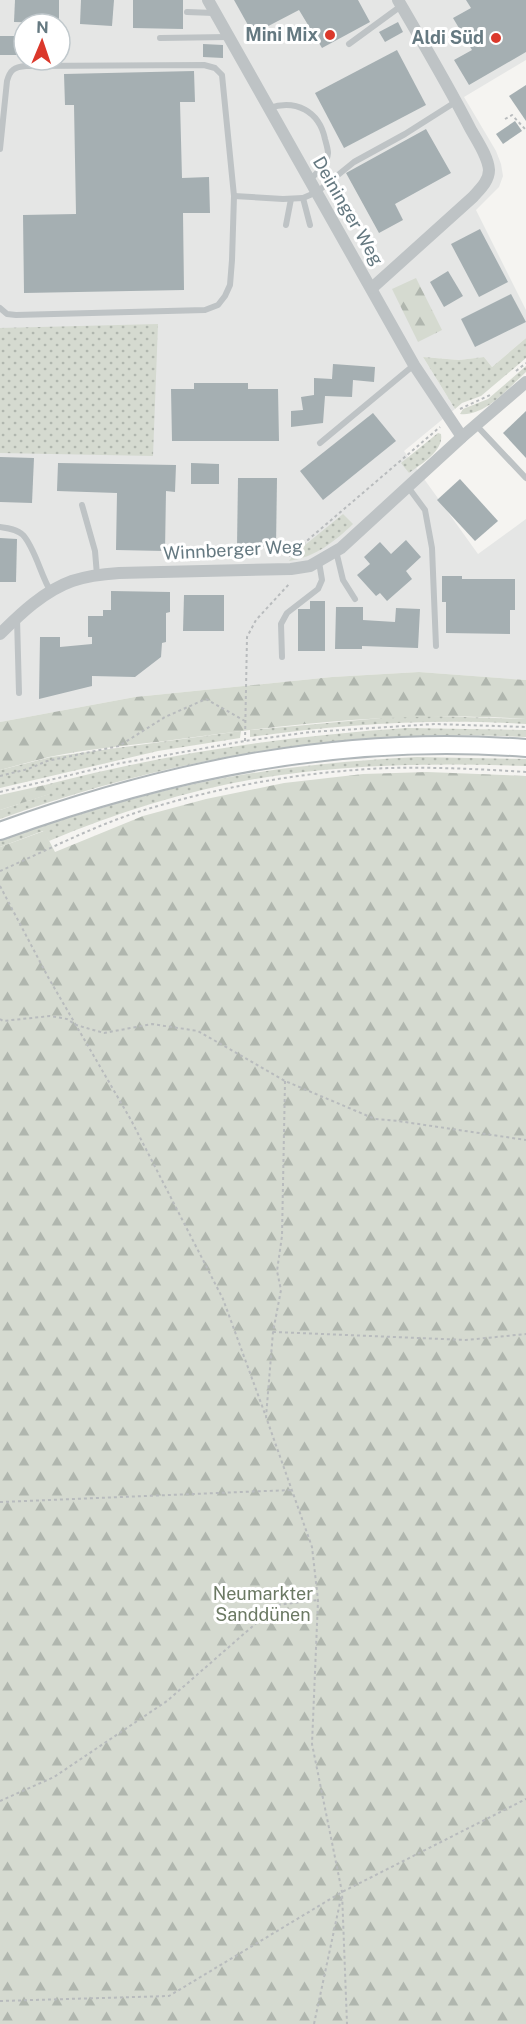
<svg xmlns="http://www.w3.org/2000/svg" width="526" height="2024" font-family="'Public Sans',sans-serif">
<style>
.built{fill:#e5e6e5;fill-rule:evenodd}
.grass{fill:url(#grass-dots)}
.forest{fill:url(#forest-firs)}
.building{fill:#a5afb2}
.lines{fill:none;stroke-linecap:round;stroke-linejoin:round}
.secondary-casing{stroke:#b0b7ba;stroke-width:20}
.path{stroke:#b8bbbd;stroke-width:2;stroke-dasharray:3 3;stroke-linecap:butt}
.lane{stroke:#bec3c5;stroke-width:6}
.street{stroke:#bec3c5;stroke-width:12}
.secondary{stroke:#fff;stroke-width:16}
.poi-dot{fill:#db382b;stroke:#fff;stroke-width:2}
.labels{text-anchor:middle;stroke-width:6;stroke-linejoin:round;paint-order:stroke}
.poi-label{font-size:18px;font-weight:bold;fill:#657981;stroke:#fff;text-anchor:end}
.street-label{font-size:18px;fill:#657981;stroke:#fff}
.park-label{font-size:18px;fill:#6b7963;stroke:#fff}
</style>
<defs>
<pattern id="grass-dots" width="8" height="8" patternUnits="userSpaceOnUse" patternTransform="scale(1.5)"><rect width="8" height="8" fill="#d5dad0"/><path d="M2 2h.1M6 6h.1" fill="none" stroke="#b0b6ae" stroke-width="1.8" stroke-linecap="round"/></pattern>
<pattern id="forest-firs" width="22" height="20" patternUnits="userSpaceOnUse" patternTransform="scale(1.5)"><rect width="22" height="20" fill="#d5dad0"/><path d="M5 1l3.5 6h-7zM16 11l3.5 6h-7z" fill="#b0b6ae"/></pattern>
</defs>
<rect width="100%" height="100%" fill="#f5f4f1"/>
<path class="built" d="M0,0H526V60L464,97L496,151L501,164L503,176L499,187L476,210L526,310V338L492,367L484,357L459,360L423,357L455,409L404,451L478,554L526,519V680L419,672L332,677L135,697L0,722ZM24,24H60V60H24Z"/>
<g class="grass">
<polygon points="158,324 153,456 0,453 0,328"/>
<polygon points="526,338 526,358 481,396 462,403 455,409 423,357 459,360 484,357 492,367"/>
<path d="M526,366V372C508,388 485,417 460,414L463,409L488,399Z"/>
<path d="M438,433L441,434C444,451 421,464 409,473L401,463Z"/>
<path d="M343,514L353,524C335,541 316,557 289,561L294,554Z"/>
<path d="M433,716L526,719V724C432,718 343,724 250,737V730L392,717Z"/>
<path d="M407,728L526,730V737C347,727 169,758 0,819V810L49,794L45,785C164,754 285,736 407,728Z"/>
<polygon points="241,731 240,738 158,751 0,788 0,770 51,757"/>
<path d="M417,757L526,759V766C444,763 362,764 281,775C201,786 123,810 49,841L43,831L0,847V840C64,819 128,798 194,784C268,768 342,761 417,757Z"/>
</g>
<g class="forest">
<polygon points="416,278 442,330 418,342 392,289"/>
<path d="M419,672L526,680V719C410,711 295,723 180,739C137,745 90,748 49,757C32,761 16,766 0,770V722L135,697L332,677Z"/>
<polygon points="427,772 526,776 526,2024 0,2024 0,847 44,831 55,852 143,816 206,799 284,783 363,774"/>
<polygon points="45,785 50,794 0,810 0,795"/>
</g>
<g class="building">
<polygon points="15,0 59,0 59,23 14,22"/>
<polygon points="81,0 114,0 112,26 80,24"/>
<polygon points="133,0 183,0 183,29 133,28"/>
<polygon points="234,0 358,0 370,22 322,48 299,10 253,34"/>
<polygon points="466,0 526,0 526,52 469,85 454,60 472,50 453,18 471,8"/>
<polygon points="398,22 403,32 385,42 379,32"/>
<rect x="0" y="36" width="24" height="19"/>
<rect x="60" y="37" width="4" height="19"/>
<polygon points="203,44 223,45 223,58 203,57"/>
<polygon points="397,50 426,105 344,148 315,93"/>
<polygon points="194,71 195,102 180,102 182,178 209,177 210,213 183,213 184,290 24,293 23,215 76,214 74,105 65,105 64,74"/>
<polygon points="526,85 526,121 509,96"/>
<polygon points="515,121 522,131 503,144 496,134"/>
<polygon points="426,129 451,173 395,204 403,220 379,233 346,173"/>
<polygon points="480,229 508,282 479,297 451,244"/>
<polygon points="448,271 463,296 444,307 430,282"/>
<polygon points="511,294 526,322 475,347 461,319"/>
<polygon points="333,364 375,367 374,382 353,380 352,397 325,396 323,423 291,427 291,411 303,410 301,397 314,395 314,378 332,379"/>
<polygon points="194,383 248,383 248,389 278,389 279,441 172,441 171,389 194,389"/>
<polygon points="526,411 526,458 503,433"/>
<polygon points="373,413 396,441 323,500 300,471"/>
<polygon points="0,457 34,458 32,503 0,502"/>
<polygon points="58,463 176,465 175,492 166,491 165,551 116,550 117,493 57,491"/>
<polygon points="191,463 219,464 219,484 191,484"/>
<polygon points="238,478 277,478 276,547 237,547"/>
<polygon points="460,479 498,521 475,541 437,500"/>
<polygon points="0,538 17,539 16,582 0,582"/>
<polygon points="406,540 421,557 406,571 412,579 387,601 380,593 376,596 357,575 370,564 364,557 380,542 391,554"/>
<polygon points="442,576 462,576 462,579 515,579 515,610 510,610 510,634 446,633 446,602 442,602"/>
<polygon points="111,591 170,592 170,612 166,613 166,642 162,643 161,657 135,677 92,676 92,686 39,699 40,637 60,637 60,647 92,644 92,637 88,637 88,616 103,616 103,610 111,610"/>
<polygon points="184,595 224,595 224,631 183,631"/>
<polygon points="310,601 325,601 325,651 298,651 298,609 310,609"/>
<polygon points="336,607 363,607 363,620 395,622 396,608 420,609 418,648 362,646 362,649 335,649"/>
</g>
<g class="lines">
<g class="secondary-casing">
<path id="secondary" d="M0,831C171,769 344,734 526,748"/>
</g>
<g class="path">
<polyline points="505,119 512,115 526,130"/>
<polyline points="516,371 526,363"/>
<polyline points="460,409 490,395"/>
<polyline points="289,556 440,427"/>
<polyline points="245,741 247,637 256,620 290,583"/>
<polyline points="0,776 28,769 47,761 119,746 165,717 206,699 245,721"/>
<polyline points="0,792 116,764 245,741 310,732 435,724 526,727"/>
<path d="M0,871C50,849 99,823 151,808C228,785 309,771 389,768C435,767 480,769 526,772"/>
<polyline points="0,886 48,977 131,1120 223,1299 265,1414"/>
<polyline points="0,1019 3,1021 50,1016 67,1019 76,1025 104,1033 152,1024 198,1031 285,1081 375,1119 398,1121 526,1140"/>
<polyline points="285,1081 282,1236 277,1271 281,1290 273,1332 266,1417 312,1547 318,1600 312,1744 342,1892 347,2024"/>
<polyline points="273,1332 466,1340 526,1334"/>
<polyline points="0,1502 291,1490"/>
<polyline points="0,1801 54,1777 167,1701 277,1605 318,1600"/>
<polyline points="0,2001 169,1996 342,1892 526,1799"/>
<polyline points="314,2024 341,1898"/>
</g>
<g class="lane">
<polyline points="187,12 214,13"/>
<polyline points="160,38 228,37"/>
<polyline points="349,44 401,6"/>
<path d="M269,108C296,99 319,111 325,139C326,143 328,149 328,153C327,165 317,172 310,180"/>
<path d="M0,149L7,81C10,70 14,67 26,66L204,65L215,68L222,75L234,196L232,260L230,285L225,296L218,305L205,310L16,315L7,314L0,308"/>
<polyline points="234,196 283,199 303,198"/>
<polyline points="286,225 291,199"/>
<polyline points="310,225 303,198 317,192 354,162 405,134 457,101"/>
<polyline points="476,425 526,478"/>
<polyline points="320,443 414,365"/>
<polyline points="408,487 425,510 432,548 436,646"/>
<polyline points="82,505 95,551 97,575"/>
<path d="M0,527C7,528 17,529 23,535C35,548 41,576 51,592"/>
<polyline points="336,551 343,580 355,599"/>
<polyline points="17,618 19,693"/>
<polyline points="282,657 281,624 287,613 318,589 322,580 319,562"/>
</g>
<g class="street">
<polyline points="208,0 414,365 462,437"/>
<path d="M372,288L473,197C480,189 489,181 489,170C488,156 477,141 470,128C448,85 423,43 398,0"/>
<path d="M0,634C20,614 44,591 72,581C87,576 104,574 119,573L291,569L310,566L341,548L462,437L526,382"/>
</g>
<use href="#secondary" class="secondary"/>
</g>
<g class="poi-dot">
<circle cx="330" cy="35" r="6"/>
<circle cx="496" cy="38" r="6"/>
</g>
<g class="labels">
<g class="poi-label">
<text x="318" y="41">Mini Mix</text>
<text x="484" y="44">Aldi Süd</text>
</g>
<g class="street-label">
<text transform="translate(348 211) rotate(60)" y="6">Deininger Weg</text>
<text transform="translate(233 550) rotate(-3)" y="6">Winnberger Weg</text>
</g>
<g class="park-label">
<text x="263" y="1600">Neumarkter<tspan x="263" dy="21">Sanddünen</tspan></text>
</g>
</g>
<g transform="translate(42 42) rotate(2)"><circle r="28" fill="#ffffff" stroke="#c1c9cd" stroke-width="1.5"/>
<path d="M0-4.5L10 22L0 15L-10 22Z" fill="#db382b"/>
<text y="-9" font-size="16" font-weight="bold" text-anchor="middle" fill="#657981">N</text>
</g>
</svg>
